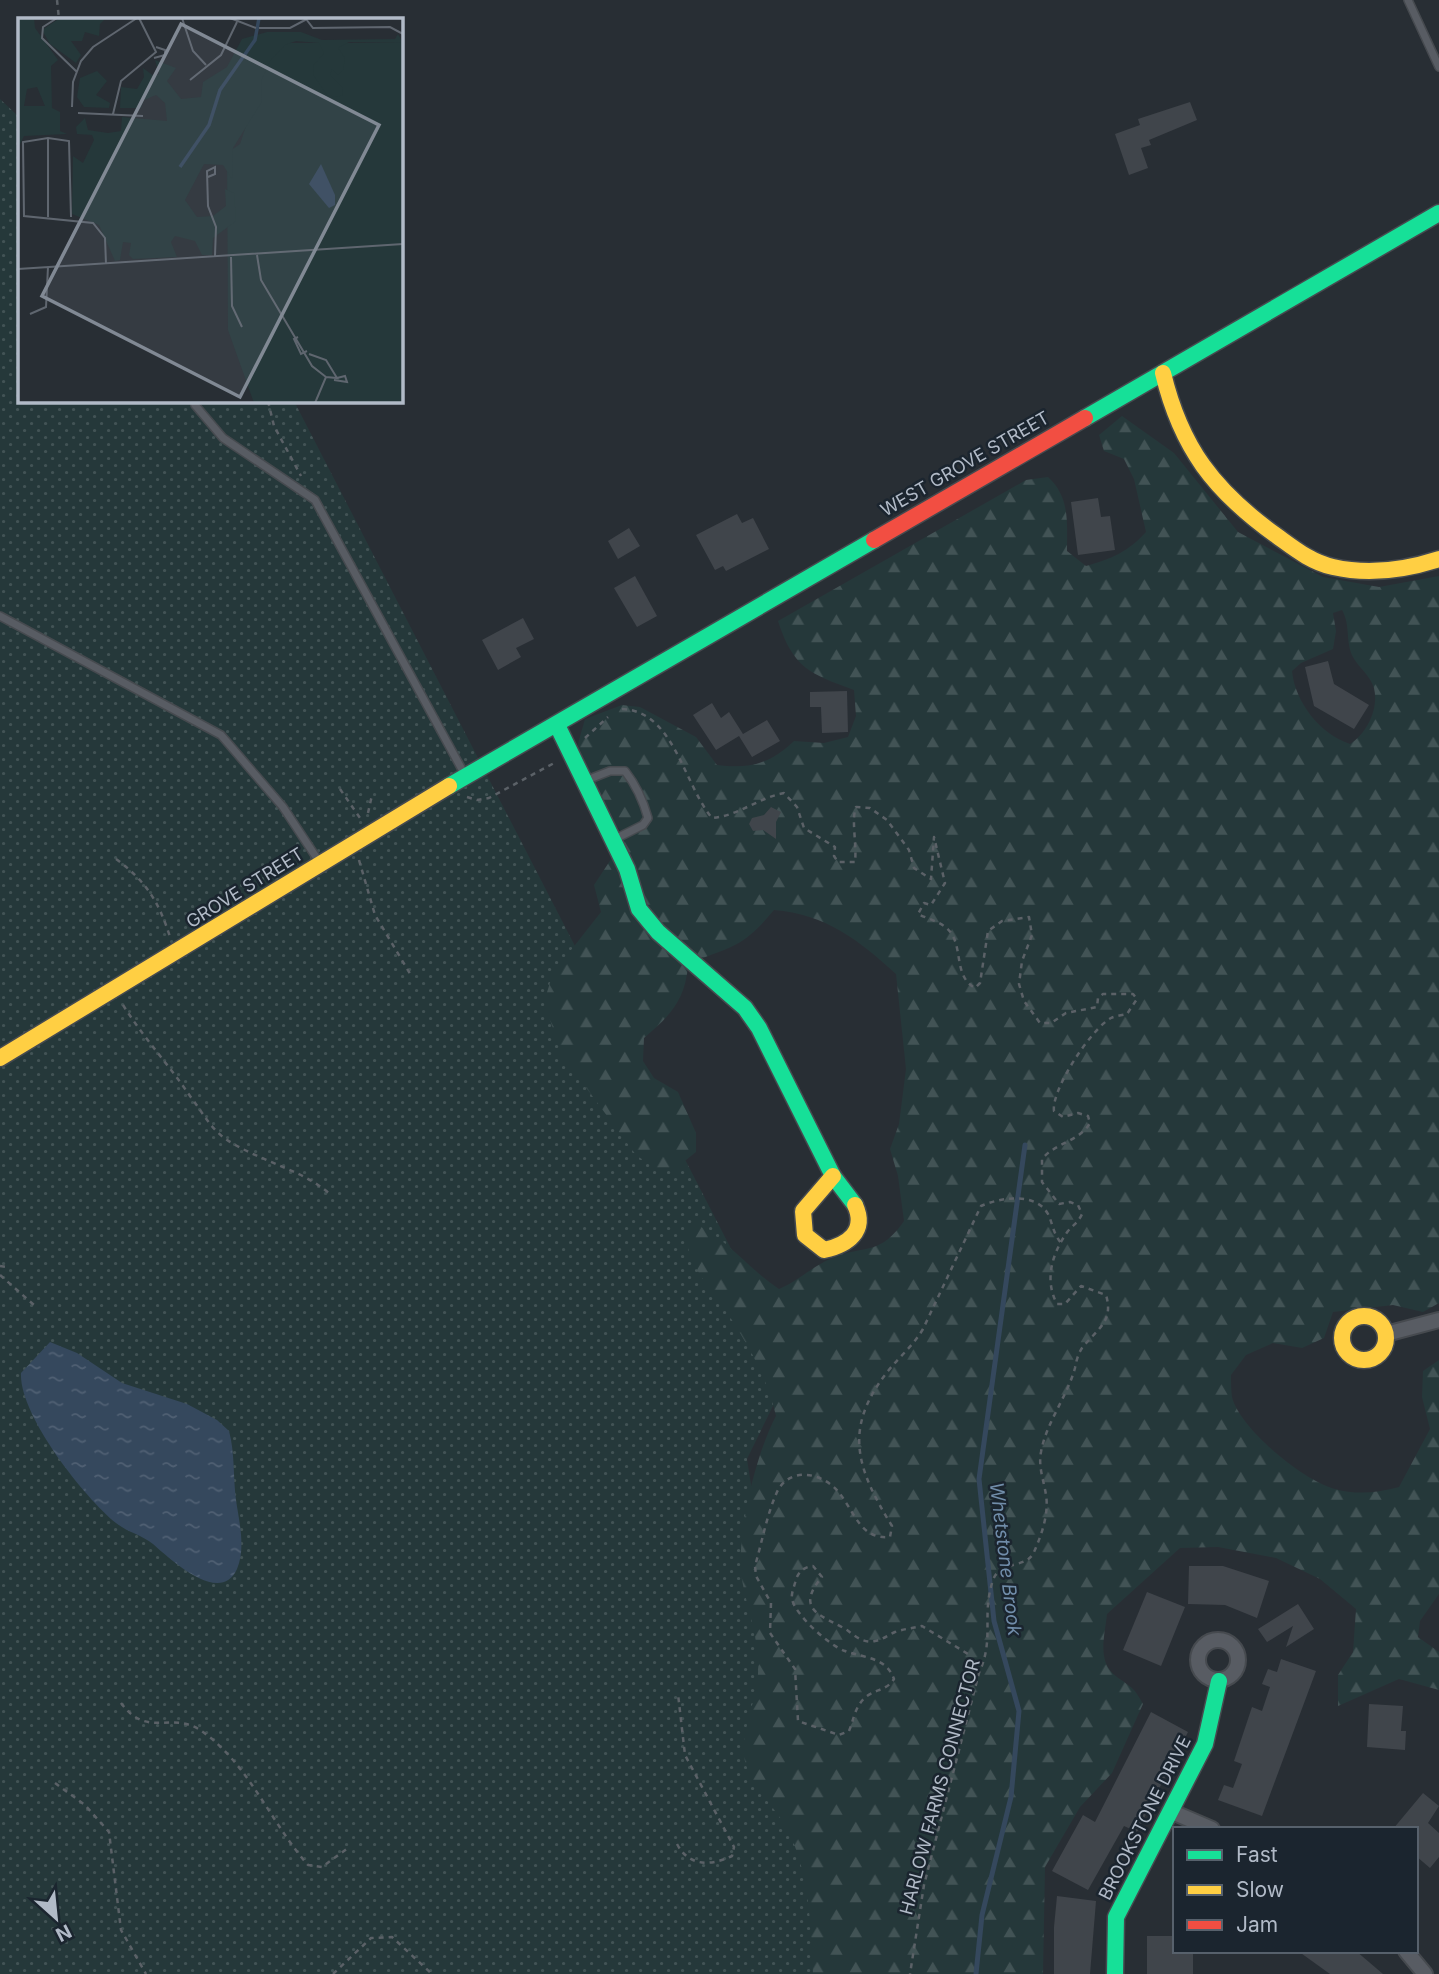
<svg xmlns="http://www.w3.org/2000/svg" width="1439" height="1974" font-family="Inter,sans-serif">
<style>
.grass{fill:url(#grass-dots)}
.forest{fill:url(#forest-firs);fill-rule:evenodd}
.water{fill:url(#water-ripples)}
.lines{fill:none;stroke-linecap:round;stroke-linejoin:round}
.stream{stroke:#35485d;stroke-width:5}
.building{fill:#40454b}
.lane-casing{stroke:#464a4f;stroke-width:10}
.street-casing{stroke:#464a4f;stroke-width:18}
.fast-casing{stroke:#464a4f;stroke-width:19}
.slow-casing{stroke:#464a4f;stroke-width:19}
.jam-casing{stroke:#464a4f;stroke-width:19}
.path{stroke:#5b6167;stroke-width:2.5;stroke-dasharray:5 5;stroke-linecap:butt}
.lane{stroke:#585c63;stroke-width:7}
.street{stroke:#585c63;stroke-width:14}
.fast{stroke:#16e098;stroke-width:16}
.slow{stroke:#ffcf43;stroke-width:16}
.jam{stroke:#f24e42;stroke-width:16}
.labels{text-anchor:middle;stroke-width:5;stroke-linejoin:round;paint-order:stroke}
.street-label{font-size:18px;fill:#b1bac7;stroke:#1b252f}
.water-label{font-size:19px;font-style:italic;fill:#718daa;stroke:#1b252f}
.inset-river{fill:none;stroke:#35485d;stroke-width:3.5}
.inset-road{fill:none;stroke:#5f666f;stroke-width:2}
.view{fill:#818994;fill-opacity:0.15;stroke:#818994;stroke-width:3.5}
.inset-edge{fill:none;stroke:#b1bac7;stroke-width:3.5}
</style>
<defs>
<pattern id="grass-dots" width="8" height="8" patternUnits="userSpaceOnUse" patternTransform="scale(1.75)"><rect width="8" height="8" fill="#25383a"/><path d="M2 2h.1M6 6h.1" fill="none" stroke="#425355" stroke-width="1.8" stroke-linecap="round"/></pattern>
<pattern id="forest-firs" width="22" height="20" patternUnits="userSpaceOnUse" patternTransform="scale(1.75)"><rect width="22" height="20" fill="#25383a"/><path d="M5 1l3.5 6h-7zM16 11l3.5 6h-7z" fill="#425355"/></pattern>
<pattern id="water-ripples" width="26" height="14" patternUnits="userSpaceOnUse" patternTransform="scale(1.75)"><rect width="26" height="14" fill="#35485d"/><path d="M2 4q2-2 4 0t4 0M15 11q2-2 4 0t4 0" fill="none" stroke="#506073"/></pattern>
</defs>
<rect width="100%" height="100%" fill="#282e34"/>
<polygon class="grass" points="0,99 19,117 19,401 294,401 792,1367 747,1459 827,1974 0,1974"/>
<path class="forest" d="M1122,416L1174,453L1238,532L1323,577L1379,587L1439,576V1303L1423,1312L1393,1305L1333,1312L1324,1338L1302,1348L1273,1343L1246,1355L1231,1375C1231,1382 1231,1390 1232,1397C1240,1429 1304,1481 1335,1489C1356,1495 1378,1493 1399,1487L1430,1429L1422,1397L1423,1371L1439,1360V1594L1420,1621L1418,1637L1439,1652V1690L1399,1679L1338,1706V1675L1353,1652L1356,1609L1320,1579L1276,1558L1218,1547L1180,1548L1107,1614C1105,1635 1096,1663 1117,1677C1132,1688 1134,1687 1143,1704L1112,1773L1080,1807L1045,1867L1043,1974H813C811,1928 810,1882 792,1839C780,1809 750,1789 744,1757C740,1736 757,1698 758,1674C760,1640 748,1613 742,1580C735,1538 756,1453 776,1416C768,1380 750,1348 730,1317C713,1289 684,1265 687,1231L698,1225C729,1241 750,1270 779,1289C798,1281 813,1266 832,1258C865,1244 879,1257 904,1221L898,1176L890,1149L899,1124L906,1069L896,974C859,940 825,914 774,910C763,923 751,937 735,945C720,953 703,956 688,966C685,1000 670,1016 644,1038L643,1061L654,1078L678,1092L696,1133V1152L676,1168L659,1171L636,1155L562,1055L544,1002L553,973L601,912L594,885L627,835C612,825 583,791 577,774C572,759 581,734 585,719L622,705L640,707L696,737L717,765C750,769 770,764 794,741L824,743L848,737L856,716L854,690C810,674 793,668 778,621L1026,480L1048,477C1070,497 1067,522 1067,551L1086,566C1111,559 1128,552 1146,532L1134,479L1124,459L1104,451L1099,435ZM1342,610C1351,626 1345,642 1353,657C1359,668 1370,675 1374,688C1379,709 1367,733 1350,744C1320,734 1295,702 1292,671L1301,663L1333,649L1336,631L1333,613Z"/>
<path class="water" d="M50,1342L77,1353L122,1383L187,1404L217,1420L229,1431C235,1453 233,1477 236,1500C239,1521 246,1548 237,1569C220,1607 168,1557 153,1544C142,1535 127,1532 116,1523C84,1497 19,1415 21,1373Z"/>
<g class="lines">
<polyline class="stream" points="976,1974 982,1915 1011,1797 1019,1711 994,1621 979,1479 1025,1145"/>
</g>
<g class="building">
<polygon points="1190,102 1197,120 1149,140 1151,145 1141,148 1148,168 1129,175 1115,134 1140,125 1138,119"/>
<polygon points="1098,498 1101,517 1110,516 1115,550 1078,555 1071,502"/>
<polygon points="737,514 742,523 753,518 769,549 726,571 723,566 715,570 696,535"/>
<polygon points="629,528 640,546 618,559 608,541"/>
<polygon points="635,576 657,616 637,627 614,588"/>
<polygon points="523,618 534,639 516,648 521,657 498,670 482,640"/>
<polygon points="1328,661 1334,684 1369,705 1354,729 1314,706 1305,667"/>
<polygon points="847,691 848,732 822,733 821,707 810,707 810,692"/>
<polygon points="712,703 721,718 729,712 743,734 767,720 780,741 752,757 739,736 716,750 693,715"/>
<polygon points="771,807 781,812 776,822 776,839 763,830 753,831 749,824 752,818 764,815"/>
<polygon points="1189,1566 1223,1566 1269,1581 1257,1618 1225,1605 1188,1604"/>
<polygon points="1147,1592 1185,1607 1161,1666 1123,1650"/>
<polygon points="1298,1604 1314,1629 1286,1647 1293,1626 1267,1642 1258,1629"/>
<polygon points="1281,1659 1316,1671 1262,1816 1218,1800 1224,1785 1233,1788 1242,1764 1234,1761 1252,1707 1262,1711 1270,1687 1262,1684 1268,1669 1277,1672"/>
<polygon points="1369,1704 1403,1706 1401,1731 1406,1731 1405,1750 1367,1747"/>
<polygon points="1151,1712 1188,1732 1137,1832 1124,1826 1088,1890 1052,1871 1083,1815 1095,1822"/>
<polygon points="1423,1793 1439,1806 1428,1823 1439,1833 1439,1857 1430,1868 1416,1856 1416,1829 1393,1829"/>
<polygon points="1057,1896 1096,1901 1090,1974 1054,1974 1054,1927"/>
<polygon points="1147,1936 1175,1936 1175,1951 1193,1951 1193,1974 1147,1974"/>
<polygon points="1298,1951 1356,1951 1383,1974 1330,1974"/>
</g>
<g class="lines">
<g class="lane-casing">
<g id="lane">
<polyline points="1408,0 1439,67"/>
<polyline points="195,405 223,438 315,500 465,775"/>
<polyline points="0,616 221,735 283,807 320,863"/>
<path d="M587,780L610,771H625C636,785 643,800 648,818L643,825L613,840"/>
</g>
</g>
<g class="street-casing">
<g id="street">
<polyline points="1386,1334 1439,1320"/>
<circle cx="1218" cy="1660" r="20"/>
<polyline points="1170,1811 1212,1829"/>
<polyline points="1406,1951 1425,1974"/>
</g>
</g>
<g class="fast-casing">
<g id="fast">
<polyline points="1085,418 1439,213"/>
<polyline points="557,725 627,869 639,909 658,932 745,1008 759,1028 833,1176 855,1205"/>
<polyline points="449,786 874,540"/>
<polyline points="1115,1974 1116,1917 1205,1744 1219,1681"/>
</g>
</g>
<g class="slow-casing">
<g id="slow">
<path d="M1163,373C1181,448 1214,491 1277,536C1295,549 1311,562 1333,567C1368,575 1405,570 1439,559"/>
<polyline points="0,1058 449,786"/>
<path d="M833,1176L803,1211L805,1235L824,1250C848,1245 867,1231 855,1205"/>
<circle cx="1364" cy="1338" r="22"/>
</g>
</g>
<g class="jam-casing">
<polyline id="jam" points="874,540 1085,418"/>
</g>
<g class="path">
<polyline points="57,0 59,19"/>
<polyline points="268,401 274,426 301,476"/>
<path d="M622,709C674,711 683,783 712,818C738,816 758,798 784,793L797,807L804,828L835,847L834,856L838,862H855C857,845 851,819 856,807L870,808L887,820L909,850L914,868L931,879L934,837L945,883L931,905L924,903L918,914C926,918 937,921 944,926C966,941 951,975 975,988L980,983L988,931L1002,921L1029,917L1032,935L1022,961L1019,984L1024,1001L1040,1023H1051L1066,1013L1097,1007L1098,998L1103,994H1133L1137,999L1127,1014C1122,1015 1115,1016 1111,1018C1091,1029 1051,1090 1054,1111L1063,1117L1078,1113L1088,1116L1090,1123C1080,1141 1055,1143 1042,1159V1182L1059,1204L1070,1202L1078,1205L1082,1214C1078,1223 1074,1224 1068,1231C1052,1253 1044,1280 1057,1304H1065L1081,1286L1106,1295C1114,1322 1097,1329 1082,1348C1078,1354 1076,1362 1075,1368C1067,1397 1046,1423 1041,1452C1038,1467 1044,1481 1046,1495C1049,1513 1042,1534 1034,1552C1027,1569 1000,1560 993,1580C981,1616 995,1638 979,1673L924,1885L910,1974"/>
<polyline points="585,738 608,717"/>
<polyline points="340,789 360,818"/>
<polyline points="467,797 477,800 489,798 556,762"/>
<polyline points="368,813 372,795"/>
<path d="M116,859C146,881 159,902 170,937"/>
<polyline points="359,860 375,915 412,977"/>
<path d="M123,1005C143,1037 169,1065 190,1096C204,1114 211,1131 232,1143C265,1163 303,1170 331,1195"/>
<polyline points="0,1266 7,1267"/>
<polyline points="0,1275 34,1305"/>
<path d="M978,1671L968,1654L922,1626C913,1628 904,1629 895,1632C888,1635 882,1640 875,1641C864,1644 855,1636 847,1630C824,1616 793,1611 822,1577L813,1566C803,1567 797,1573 795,1583C794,1587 791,1594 792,1599C795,1615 830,1646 845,1651C864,1658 886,1657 894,1679C887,1690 877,1689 867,1696C855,1705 854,1719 849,1731L839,1735L798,1721L795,1669L770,1633L771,1603L756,1576L755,1566C762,1542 767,1514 777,1492C790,1465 825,1473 840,1494C855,1513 861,1540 890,1537L892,1526C857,1469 842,1429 888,1371C900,1356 913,1346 923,1329L981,1206C999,1198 1035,1191 1048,1214C1053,1224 1053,1234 1062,1244"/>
<path d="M121,1703C148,1740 172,1709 203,1732C249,1765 271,1823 308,1865L322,1867L348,1848"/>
<polyline points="55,1783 85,1805 109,1832 121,1930 146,1974"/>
<path d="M677,1844C689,1867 711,1866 732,1856L734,1847L685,1755L678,1694"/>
<polyline points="333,1974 371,1938 392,1937 432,1974"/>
</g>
<use href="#lane" class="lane"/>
<use href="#street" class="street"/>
<use href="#fast" class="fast"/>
<use href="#slow" class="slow"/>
<use href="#jam" class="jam"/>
</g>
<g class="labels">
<g class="street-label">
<text transform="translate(965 464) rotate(-30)" y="6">WEST GROVE STREET</text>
<text transform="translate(245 888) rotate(-32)" y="6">GROVE STREET</text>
<text transform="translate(940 1787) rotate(-75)" y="6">HARLOW FARMS CONNECTOR</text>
<text transform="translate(1145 1818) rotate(-63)" y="6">BROOKSTONE DRIVE</text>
</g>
<g class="water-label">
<text transform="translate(1006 1559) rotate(83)" y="7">Whetstone Brook</text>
</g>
</g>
<g transform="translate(18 18)">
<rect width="385" height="385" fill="#282e34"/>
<path d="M255,25H385V385H236L210,312L209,135L222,126Z" fill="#25383a"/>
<path d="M0,0H16L17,10L40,42L33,48L34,90L42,94V113L49,116L6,118L1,128ZM19,69L27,88H6L9,71ZM42,0H88L82,6L81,18L67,14L64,23H53L63,37L58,45L32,26L24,12ZM249,14H283L304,22L377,21L380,16L385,25L331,24L320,30L327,40L325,52L320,57L314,51L312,57L324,69L325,77L319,79L309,77L296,58L295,48L306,35L301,25L278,23L267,27L252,43L244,61L243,85L215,130L214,161L205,147L186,146L167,182L179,199L195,198L208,188L207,171L216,175L218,203L195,220L194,237H184L177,223L157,218L153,224L159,239L115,241L111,237L113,225L105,224L102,242L97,243L81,207L54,196L55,138L65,145L76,122L74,117L59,116L58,109L67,100L70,112L90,115L103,113L104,99L149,103L147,85L138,77L126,82L123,90H102L103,69L119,71L126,59L125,50L136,58L141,56L137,42L158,50L149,63L163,81L183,79L185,64L209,49L224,21ZM79,53L89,63L78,77L92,85L91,90L66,89L59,79L62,60Z" fill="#25383a" fill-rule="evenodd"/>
<path d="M303,146L317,177V187L311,190L291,166Z" fill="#35485d"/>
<path class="inset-river" d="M162,149L191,107L202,72L237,22L241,0"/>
<path class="inset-road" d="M39,0L25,9L24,20L59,54M164,0L175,33L188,47M212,0L238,10M288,1L295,10L372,9L385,16M241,10H272L289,1M136,40L147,37V32L138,29M172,62L203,37L219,4M54,89L55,64L63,43L75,29L119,0M60,95L125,98M95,96L103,63L138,34L121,0M190,159L197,156V149L189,153L190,188L198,209L197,238M30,199V120M53,199L51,123L30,120L5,124L6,198L75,205L87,220L88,246M239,237L243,262L294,348L308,359L297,385M213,239L214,288L224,309M0,251L385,226M12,296L28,289L30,249M280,319L276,321L283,336L289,333M291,336L308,342L319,360L308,359M316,362L329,364L327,358L319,360"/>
<path class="view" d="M163,6L361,107L222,379L24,278Z"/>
<rect width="385" height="385" class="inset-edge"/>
</g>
<rect x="1173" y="1827" width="245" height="126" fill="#1b252f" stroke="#57616c" stroke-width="2"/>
<rect x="1187" y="1850" width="35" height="10" fill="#16e098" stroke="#57616c" stroke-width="2"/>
<text x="1236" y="1862" font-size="21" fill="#b1bac7">Fast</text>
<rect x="1187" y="1885" width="35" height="10" fill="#ffcf43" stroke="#57616c" stroke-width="2"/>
<text x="1236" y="1897" font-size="21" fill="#b1bac7">Slow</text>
<rect x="1187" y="1920" width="35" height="10" fill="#f24e42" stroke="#57616c" stroke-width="2"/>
<text x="1236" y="1932" font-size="21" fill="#b1bac7">Jam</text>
<g transform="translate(56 1918) rotate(153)" stroke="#1b252f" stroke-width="5" paint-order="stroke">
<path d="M0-5L12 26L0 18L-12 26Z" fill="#b1bac7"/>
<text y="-10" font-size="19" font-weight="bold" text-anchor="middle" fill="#b1bac7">N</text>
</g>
</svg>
